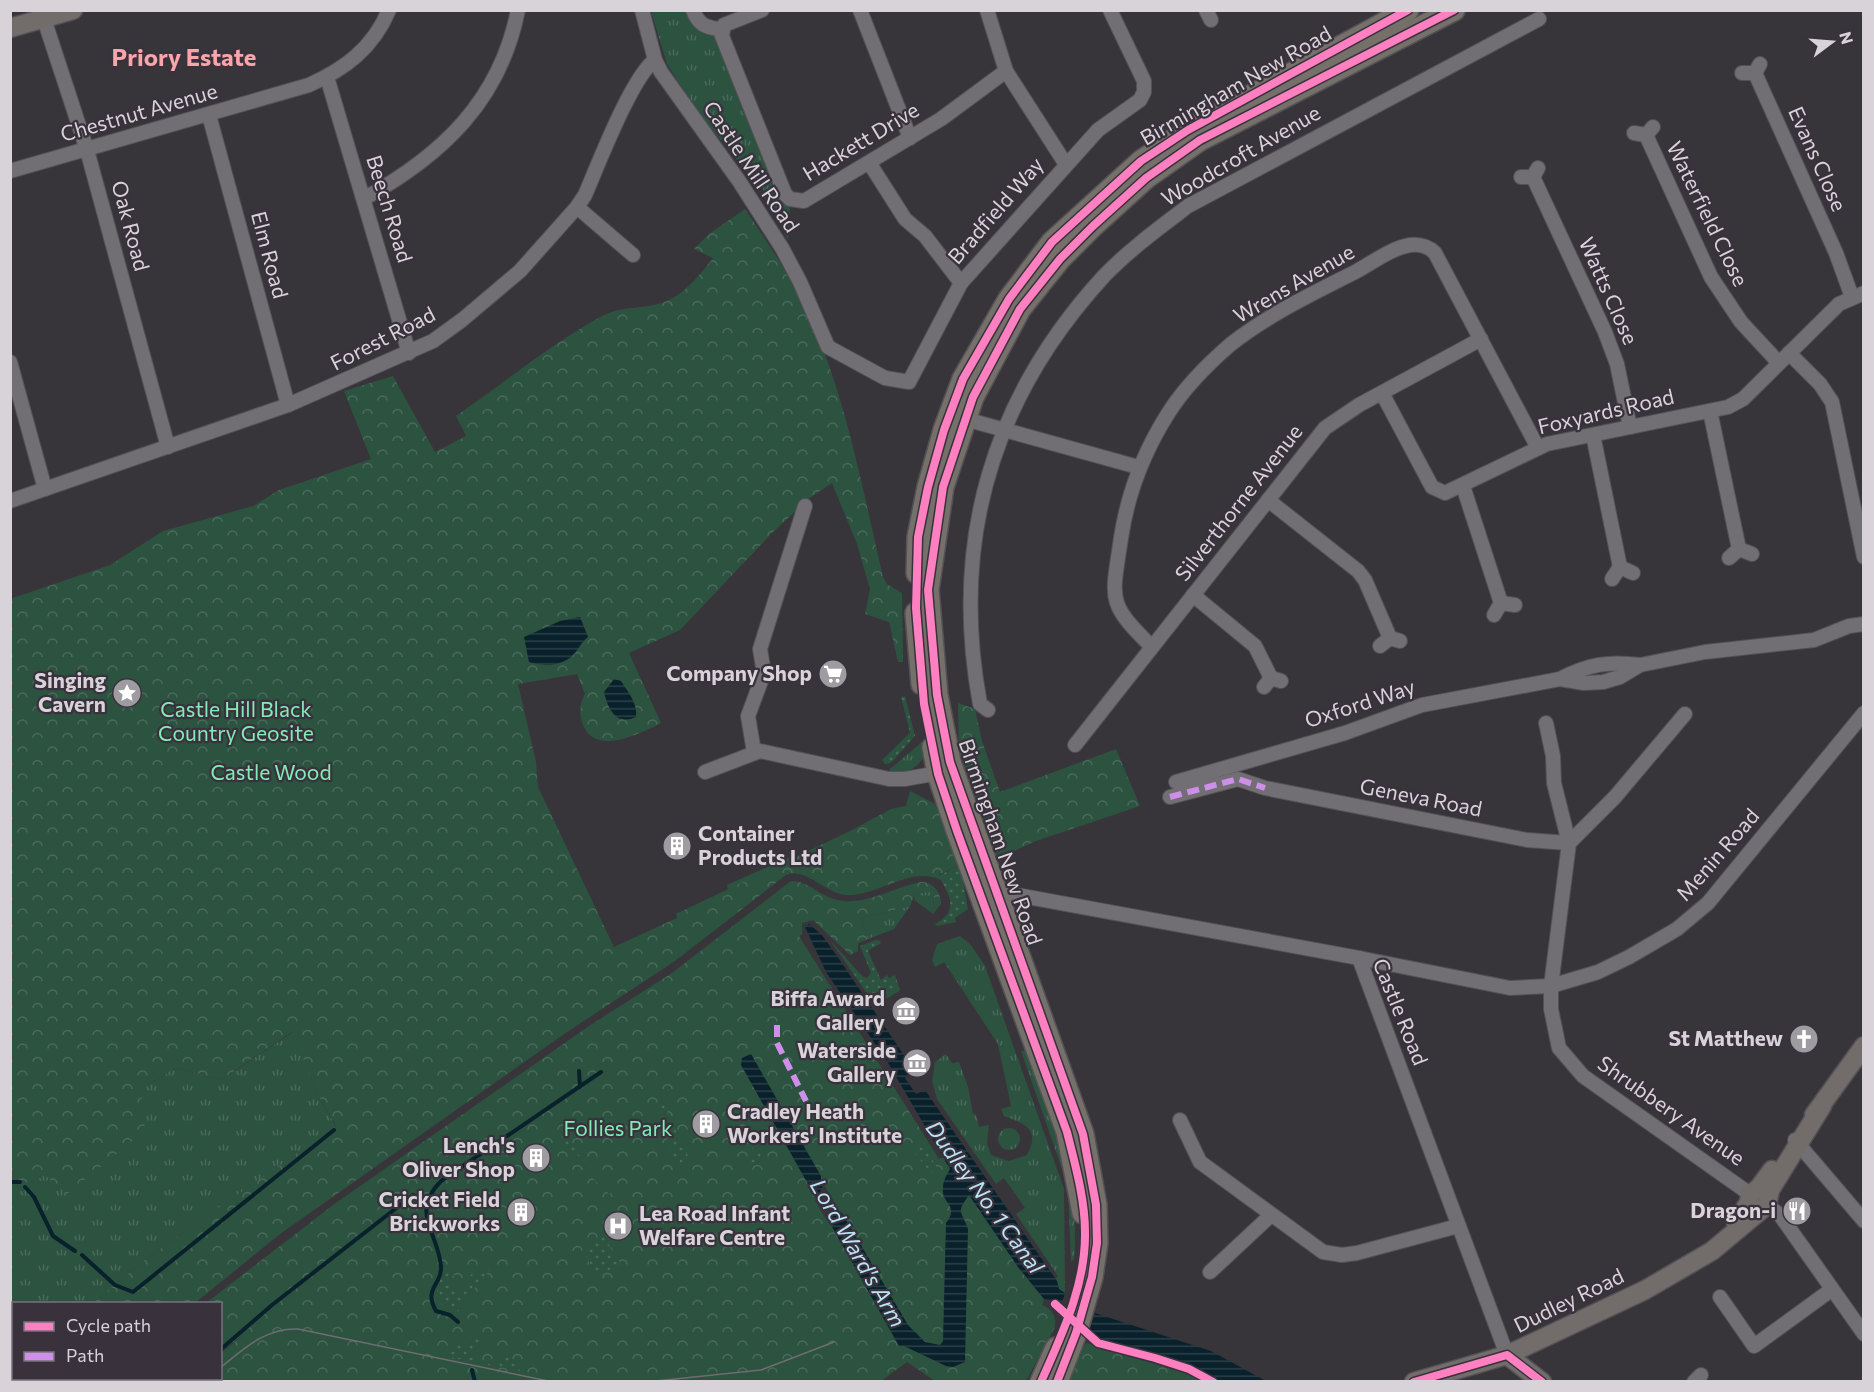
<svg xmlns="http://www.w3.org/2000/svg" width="1874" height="1392" font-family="Commissioner,sans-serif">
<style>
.grass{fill:url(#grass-tufts)}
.forest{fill:url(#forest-crowns)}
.garden{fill:url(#garden-dots)}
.water{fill:url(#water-rules)}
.pier{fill:#38353a}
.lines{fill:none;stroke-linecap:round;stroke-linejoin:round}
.stream{stroke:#09212b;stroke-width:4}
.minor-casing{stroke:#545156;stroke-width:16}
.major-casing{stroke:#545156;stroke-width:21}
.highway-casing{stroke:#545156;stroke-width:24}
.minor{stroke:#726f74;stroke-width:14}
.major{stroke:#726c6b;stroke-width:18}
.highway{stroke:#75706a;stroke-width:21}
.tram{stroke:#6f6d71;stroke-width:1.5}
.quiet{stroke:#ce8fe9;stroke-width:6;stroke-dasharray:12 6;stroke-linecap:butt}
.cycleway-casing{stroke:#39323d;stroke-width:11}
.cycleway{stroke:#ff80c0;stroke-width:8}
.labels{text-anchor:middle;stroke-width:4.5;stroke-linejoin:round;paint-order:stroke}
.street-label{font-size:21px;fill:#d7d3d9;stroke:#39323d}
.poi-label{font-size:21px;font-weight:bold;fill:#d7d3d9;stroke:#39323d;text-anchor:end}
.park-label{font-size:21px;fill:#82ebb6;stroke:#39323d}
.water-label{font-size:22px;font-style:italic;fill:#bae3f6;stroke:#39323d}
.quarter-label{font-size:24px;font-weight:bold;fill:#f9a5a9;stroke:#39323d}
</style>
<defs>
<pattern id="grass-tufts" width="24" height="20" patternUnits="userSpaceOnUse" patternTransform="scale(1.5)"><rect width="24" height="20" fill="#2c5240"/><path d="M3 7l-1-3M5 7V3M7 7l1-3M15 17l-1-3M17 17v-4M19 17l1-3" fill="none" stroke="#4a6a5b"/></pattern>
<pattern id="forest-crowns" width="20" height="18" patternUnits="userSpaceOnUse" patternTransform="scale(1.5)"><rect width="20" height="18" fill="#2c5240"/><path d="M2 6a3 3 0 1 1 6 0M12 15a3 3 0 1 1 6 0" fill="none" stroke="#4a6a5b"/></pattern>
<pattern id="garden-dots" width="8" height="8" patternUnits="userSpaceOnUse" patternTransform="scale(1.5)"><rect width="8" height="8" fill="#2c5240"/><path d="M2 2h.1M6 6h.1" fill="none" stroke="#4a6a5b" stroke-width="1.8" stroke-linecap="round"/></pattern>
<pattern id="water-rules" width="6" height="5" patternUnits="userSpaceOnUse" patternTransform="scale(1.5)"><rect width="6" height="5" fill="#09212b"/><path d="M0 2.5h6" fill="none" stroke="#2c4049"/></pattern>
</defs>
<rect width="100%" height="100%" fill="#38353a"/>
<g class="grass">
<polygon points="651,11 686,11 695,26 714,35 733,72 775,187 790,208 788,240 761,185 745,170 695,108 667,64"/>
<path d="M922,742L924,757C914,771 906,773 890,773V769Z"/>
<polygon points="794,855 795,858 728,890 727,885"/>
<polygon points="923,892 930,892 934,897 933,914 914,900 915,894"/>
<polygon points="910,906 894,929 868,939 861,918"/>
<path d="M960,936L971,945L985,966L1064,1189L1065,1293L1059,1289L1055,1279L1058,1276L1016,1214L1025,1208L1004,1178L996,1184L937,1099L932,1081L935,1062L946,1054L952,1063L959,1062L968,1087L973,1114H976L979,1127L989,1125L987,1143L991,1155L1009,1161L1027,1155C1041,1129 1025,1124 1004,1116L1001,1109L1011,1106L998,1044L944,962L935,967L932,960L937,944Z"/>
<polygon points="293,1032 318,1095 336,1127 147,1258 93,1303 14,1304 13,1344 10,1344 10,1191 20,1182 32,1183 45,1174 141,1089 176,1068 221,1080"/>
<path d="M1030,1050C1056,1120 1081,1184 1074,1260L1071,1261L1068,1186L1021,1051Z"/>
<circle cx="1009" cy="1139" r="11"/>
</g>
<g class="forest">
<path d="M745,209C771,247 798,288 816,331C848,409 864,495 883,577L887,584L902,593L903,662H898L889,622L865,614L870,589L857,544L832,483L811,497L772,533L680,630L629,653L661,723C639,734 593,758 582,722C579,713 580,702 585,694L577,674L518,684L536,762L538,787L614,947L677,918L676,914L852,830L891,809L906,806L910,791L935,804L960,864L939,875L941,880C910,865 878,897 846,895C825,893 806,867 786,875L675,961L567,1032L280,1234L195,1303H93L147,1258L336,1126L318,1095L292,1032L221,1080L176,1068L141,1089L145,1131L67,1194L45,1175L32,1183L20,1182L11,1191L10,599L110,565L163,531L253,506L279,490L371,459L344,391L393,376L435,452L466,436L456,416C502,384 555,341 604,315C622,306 643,309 662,303C684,295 699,276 713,258L694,249L709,234Z"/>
<polygon points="958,703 975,709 982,741 1000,792 1116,749 1140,806 1036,841 993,861 959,751"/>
<path d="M791,881C809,881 821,897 838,900C866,906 894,887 921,882C933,882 941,892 941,904L933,914L934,897L930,892L915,894L910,906L861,918L868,939L858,943V951L850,955L813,920L802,923V934L799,936L939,1159L944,1157L1018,1267L1044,1299L1042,1305C1052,1309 1058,1318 1054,1329L1026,1381H935L907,1362L880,1382H128L127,1378H220L221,1353L245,1334L221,1351L220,1304L206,1303L333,1205L589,1026L672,973Z"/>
<polygon points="1087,1343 1201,1378 1207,1381 1064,1382 1071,1356"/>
<polygon points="10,1344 13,1344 14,1378 63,1379 67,1381 11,1381"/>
</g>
<g class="garden">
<polygon points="905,696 915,736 891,763 885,764 882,760 910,733 901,697"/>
<path d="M960,864L968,909L955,918L956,922L937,926L935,924C961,910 948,894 939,876Z"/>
<polygon points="830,940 863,977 867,978 871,973 860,946 876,940 880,941 881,943 868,951 881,980 887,975 889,978 895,975 900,990 887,999 879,992 868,995"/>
<polygon points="668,1089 671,1094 664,1103 690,1162 676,1166 655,1104 663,1098"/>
<polygon points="748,1131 765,1158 752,1165 748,1153 755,1150 758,1153 755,1148 747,1150 742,1133"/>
<polygon points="565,1132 576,1152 611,1193 609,1194 570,1156 562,1137 561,1134"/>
<polygon points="922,1144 938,1169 931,1173 913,1151"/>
<polygon points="604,1237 620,1263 598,1277 582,1250"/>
<polygon points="484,1269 490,1270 468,1296 462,1292 472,1281 469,1278 472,1273"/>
<polygon points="444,1271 455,1275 445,1280 466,1300 457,1313 437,1302 438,1284"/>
<polygon points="477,1338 486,1343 482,1343 471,1356 476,1360 490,1359 495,1362 503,1353 521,1364 520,1371 444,1356 456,1345"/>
</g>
<g class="water">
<path d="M580,617L588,637C580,643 579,650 572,656C560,667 543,666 529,662L524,637L560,621Z"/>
<path d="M614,679L621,681C628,692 638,704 636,717C616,726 608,709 604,692Z"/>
<path d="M809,924L822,935L837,956L914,1070L905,1078L916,1094L925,1090L1057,1281L1059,1289L1095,1313L1211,1351L1266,1381H1217L1190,1368L1100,1340L1055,1300L1044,1299L1018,1267L969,1195C955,1214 962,1211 968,1229L965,1362L953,1367L946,1366L904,1346H899L741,1065L742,1058L751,1054L821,1176C820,1189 832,1207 842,1213L908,1325L925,1342L940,1345L943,1341L946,1223C960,1205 941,1204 943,1188C943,1181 947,1174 950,1169L888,1063L826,972L805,927Z"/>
</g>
<g class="pier">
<polygon points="824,1185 835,1203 826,1219 815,1200"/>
<polygon points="1065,1293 1095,1313 1089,1332 1060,1309"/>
</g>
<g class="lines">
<g class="stream">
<polyline points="579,1071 580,1087"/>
<polyline points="10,1182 20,1182"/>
<polyline points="25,1187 34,1197 53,1236 75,1251"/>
<polyline points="82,1255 115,1285 133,1292 334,1130"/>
<path d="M458,1322L450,1315L436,1311C423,1288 442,1285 441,1267C439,1233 409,1213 441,1181L601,1072"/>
<polyline points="220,1350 272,1305 413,1195 427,1201"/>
<polyline points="472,1370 475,1382"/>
</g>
<g class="minor-casing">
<g id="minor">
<polyline points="642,10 655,60 661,72 739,181 782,248 800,282 828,347 885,378 909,382 961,283 1098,130 1140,100 1144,92 1144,81 1110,10"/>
<path d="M693,10C699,26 706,27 722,30"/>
<polyline points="762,10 724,25 722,36 785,194 790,199 804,201 941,119 1006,71"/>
<polyline points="860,10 910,138"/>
<polyline points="987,10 1006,71 1065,163"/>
<polyline points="1206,10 1211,20"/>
<polyline points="44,19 87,150 168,447"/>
<polyline points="1742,73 1755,73 1760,64"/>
<polyline points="1755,73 1836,253 1852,297"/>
<polyline points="327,77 409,353"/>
<polyline points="209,115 288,405"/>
<polyline points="1634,133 1646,135 1653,127"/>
<polyline points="1646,135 1711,277 1741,322 1779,363"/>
<polyline points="870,164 905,219 925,236 961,283"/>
<path d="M10,171L309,85C345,69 373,48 389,10"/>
<polyline points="1521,177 1533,177 1538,168"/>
<polyline points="1533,177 1605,332 1617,364 1630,427"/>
<path d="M365,198C442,155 500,101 518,10"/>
<polyline points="577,207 633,255"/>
<polyline points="1789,353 1820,384 1832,402 1864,557"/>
<polyline points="10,362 45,489"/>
<polyline points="1382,393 1432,487 1445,493 1547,444 1728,407 1743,399 1839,304 1864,293"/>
<polyline points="1710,411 1739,549"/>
<polyline points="958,417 1138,467"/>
<polyline points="1593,435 1620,567"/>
<polyline points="1463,486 1501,603"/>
<polyline points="1268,500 1358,571 1365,580 1390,638"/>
<path d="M10,501L288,405L433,341L462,320L520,271L577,207L585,195C598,165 632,76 655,60"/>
<polyline points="1729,558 1739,549 1752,554"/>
<polyline points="1612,579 1620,567 1633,573"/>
<polyline points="1193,595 1255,646 1271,678"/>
<polyline points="1494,615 1501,603 1515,605"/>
<polyline points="1380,646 1390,638 1400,641"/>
<path d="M1152,647C1106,602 1112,600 1121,538C1128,491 1144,451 1169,412C1185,387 1209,363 1231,344C1269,314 1314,293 1357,271C1373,262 1392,248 1410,245C1421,244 1428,246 1435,253L1538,448"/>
<path d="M1560,679C1588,664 1609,661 1640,665"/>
<polyline points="1264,687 1271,678 1281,681"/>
<path d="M988,710L980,704C950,542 992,398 1104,276C1129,250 1159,228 1188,206L1539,19"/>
<polyline points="1685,714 1615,797 1569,843 1551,986 1551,1009 1559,1048 1583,1076 1750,1194"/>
<polyline points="1075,745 1325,428 1359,405 1481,339"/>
<polyline points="754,752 748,716 764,673 760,649 805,506"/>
<polyline points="705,772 760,751 889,779 905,779 944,772"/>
<polyline points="1176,782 1345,733 1422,705 1560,679 1584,683 1603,682 1620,677 1640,665 1705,652 1814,640 1849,626 1864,624"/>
<polyline points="1170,797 1238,779 1265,788 1527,840 1569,843 1554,783 1553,756 1546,723"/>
<polyline points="998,898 1008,893 1017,895 1359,958 1507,1355"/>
<polyline points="1359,958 1510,988 1551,986 1598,972 1629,957 1677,929 1708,903 1864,713"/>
<polyline points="1180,1120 1200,1162 1323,1252 1342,1255 1357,1253 1458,1226"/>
<polyline points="1795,1140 1864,1221"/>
<polyline points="1767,1205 1780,1215 1864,1334"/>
<polyline points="1210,1272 1271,1215"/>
<polyline points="1720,1297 1754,1346 1831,1290"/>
<polyline points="1694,1382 1701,1375"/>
</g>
</g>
<g class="major-casing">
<g id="major">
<polyline points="10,28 73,10"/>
<polyline points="1814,1115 1864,1046"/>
<polyline points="1736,1223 1749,1202 1750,1194 1758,1189 1772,1170"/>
<polyline points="1507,1355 1542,1382"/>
<polyline points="1414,1382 1507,1355 1645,1290 1712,1251 1767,1205 1770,1190 1822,1106"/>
</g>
</g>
<g class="highway-casing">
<g id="highway">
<polyline points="917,573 918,537 928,487 944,430 963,379 1009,299 1052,242 1141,161 1188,130 1408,10"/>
<polyline points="916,613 922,684"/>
<polyline points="933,747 938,774 957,831 1067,1132 1083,1213"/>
<polyline points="1041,1382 1056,1348"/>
<polyline points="1057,1382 1076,1333 1092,1277 1097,1243 1096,1205 1083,1134 950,762 937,695 928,590 943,487 973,397 1020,309 1060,259 1093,226 1146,178 1200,140 1454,10"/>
</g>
</g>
<use href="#minor" class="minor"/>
<use href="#major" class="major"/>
<use href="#highway" class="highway"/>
<g class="tram">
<path d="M220,1368C245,1348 265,1328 298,1329L553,1382"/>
<polyline points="207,1382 210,1378"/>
<polyline points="646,1382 761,1370 834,1342"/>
</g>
<g class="quiet">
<polyline points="1170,797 1238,779 1265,788"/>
<polyline points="777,1025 777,1043 806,1101"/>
</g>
<g class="cycleway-casing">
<g id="cycleway">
<polyline points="1055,1304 1098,1343 1155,1358 1189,1369 1213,1382"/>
<path d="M1041,1382C1062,1334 1086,1285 1085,1232C1085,1199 1075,1164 1067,1132L957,831L938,774L924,704L916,608L918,537L928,487L944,430L963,379L1009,299L1052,242L1141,161L1188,130L1408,10"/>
<polyline points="1057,1382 1076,1333 1092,1277 1097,1243 1096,1205 1083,1134 950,762 937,695 928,590 943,487 973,397 1020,309 1060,259 1093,226 1146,178 1200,140 1454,10"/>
<polyline points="1414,1382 1507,1355 1542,1382"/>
</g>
</g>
<use href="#cycleway" class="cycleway"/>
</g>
<defs>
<g id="supermarket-disc" transform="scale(1.5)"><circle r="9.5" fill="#9f9ca1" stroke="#39323d"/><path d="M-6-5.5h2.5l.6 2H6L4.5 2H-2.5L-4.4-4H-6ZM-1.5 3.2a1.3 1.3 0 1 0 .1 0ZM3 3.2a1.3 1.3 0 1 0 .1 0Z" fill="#fff"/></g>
<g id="sight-disc" transform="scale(1.5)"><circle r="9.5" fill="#9f9ca1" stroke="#39323d"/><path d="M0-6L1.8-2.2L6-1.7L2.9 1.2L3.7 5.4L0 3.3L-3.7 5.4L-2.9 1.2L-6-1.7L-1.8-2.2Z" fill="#fff"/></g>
<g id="building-disc" transform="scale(1.5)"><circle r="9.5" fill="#9f9ca1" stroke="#39323d"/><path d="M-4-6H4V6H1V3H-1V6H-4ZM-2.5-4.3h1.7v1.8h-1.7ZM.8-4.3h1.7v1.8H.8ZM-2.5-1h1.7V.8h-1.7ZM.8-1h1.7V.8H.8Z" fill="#fff"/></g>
<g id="museum-disc" transform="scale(1.5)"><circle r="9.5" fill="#9f9ca1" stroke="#39323d"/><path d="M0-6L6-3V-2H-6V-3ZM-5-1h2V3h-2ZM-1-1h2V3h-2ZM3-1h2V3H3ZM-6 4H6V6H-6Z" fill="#fff"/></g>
<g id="church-disc" transform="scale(1.5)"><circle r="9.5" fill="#9f9ca1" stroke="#39323d"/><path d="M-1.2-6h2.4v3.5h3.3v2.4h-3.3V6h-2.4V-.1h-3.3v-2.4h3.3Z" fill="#fff"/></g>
<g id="restaurant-disc" transform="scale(1.5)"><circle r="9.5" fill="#9f9ca1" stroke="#39323d"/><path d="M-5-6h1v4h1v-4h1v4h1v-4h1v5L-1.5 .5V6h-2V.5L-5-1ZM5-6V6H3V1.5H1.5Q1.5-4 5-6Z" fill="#fff"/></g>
<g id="hospital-disc" transform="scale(1.5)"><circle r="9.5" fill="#9f9ca1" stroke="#39323d"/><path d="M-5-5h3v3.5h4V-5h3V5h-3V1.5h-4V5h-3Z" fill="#fff"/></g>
</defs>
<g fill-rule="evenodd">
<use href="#supermarket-disc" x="833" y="674"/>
<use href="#sight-disc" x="127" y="693"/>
<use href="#building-disc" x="677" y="846"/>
<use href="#museum-disc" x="906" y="1011"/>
<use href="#church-disc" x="1804" y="1039"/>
<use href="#museum-disc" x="917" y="1063"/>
<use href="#building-disc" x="706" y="1124"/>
<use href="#building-disc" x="536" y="1158"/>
<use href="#restaurant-disc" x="1797" y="1211"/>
<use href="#building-disc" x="521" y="1212"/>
<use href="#hospital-disc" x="618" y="1226"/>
</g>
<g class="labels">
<g class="street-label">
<text transform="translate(1236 86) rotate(-30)" y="7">Birmingham New Road</text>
<text transform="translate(139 113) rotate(-16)" y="7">Chestnut Avenue</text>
<text transform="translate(861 142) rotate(-31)" y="7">Hackett Drive</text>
<text transform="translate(1241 156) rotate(-30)" y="7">Woodcroft Avenue</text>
<text transform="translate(1817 159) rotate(66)" y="7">Evans Close</text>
<text transform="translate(751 167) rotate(56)" y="7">Castle Mill Road</text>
<text transform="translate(389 209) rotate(73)" y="7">Beech Road</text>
<text transform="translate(996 211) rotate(-49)" y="7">Bradfield Way</text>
<text transform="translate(1707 214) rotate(64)" y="7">Waterfield Close</text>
<text transform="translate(130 226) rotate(75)" y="7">Oak Road</text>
<text transform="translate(269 255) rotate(75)" y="7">Elm Road</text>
<text transform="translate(1294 284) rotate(-30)" y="7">Wrens Avenue</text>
<text transform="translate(1608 291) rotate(66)" y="7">Watts Close</text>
<text transform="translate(383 339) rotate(-27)" y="7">Forest Road</text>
<text transform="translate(1606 412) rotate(-13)" y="7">Foxyards Road</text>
<text transform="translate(1239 503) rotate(-52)" y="7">Silverthorne Avenue</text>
<text transform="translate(1360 704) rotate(-18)" y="7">Oxford Way</text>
<text transform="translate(1421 798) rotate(11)" y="7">Geneva Road</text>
<text transform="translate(1000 842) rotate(71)" y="7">Birmingham New Road</text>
<text transform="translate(1718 855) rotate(-49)" y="7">Menin Road</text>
<text transform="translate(1400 1012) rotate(68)" y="7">Castle Road</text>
<text transform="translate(1671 1111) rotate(35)" y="7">Shrubbery Avenue</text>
<text transform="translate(1569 1301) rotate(-26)" y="7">Dudley Road</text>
</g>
<g class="poi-label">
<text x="812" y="681">Company Shop</text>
<text x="106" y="688">Singing<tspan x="106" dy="24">Cavern</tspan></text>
<text x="698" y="841" text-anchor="start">Container<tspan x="698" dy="24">Products Ltd</tspan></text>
<text x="885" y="1006">Biffa Award<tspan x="885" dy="24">Gallery</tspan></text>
<text x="1783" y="1046">St Matthew</text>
<text x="896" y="1058">Waterside<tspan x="896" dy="24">Gallery</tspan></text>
<text x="727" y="1119" text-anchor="start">Cradley Heath<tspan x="727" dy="24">Workers' Institute</tspan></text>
<text x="515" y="1153">Lench's<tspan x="515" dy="24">Oliver Shop</tspan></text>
<text x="500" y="1207">Cricket Field<tspan x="500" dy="24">Brickworks</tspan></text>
<text x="1776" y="1218">Dragon-i</text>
<text x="639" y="1221" text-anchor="start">Lea Road Infant<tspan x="639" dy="24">Welfare Centre</tspan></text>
</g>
<g class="park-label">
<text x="236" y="717">Castle Hill Black<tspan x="236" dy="24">Country Geosite</tspan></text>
<text x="271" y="780">Castle Wood</text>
<text x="618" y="1136">Follies Park</text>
</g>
<g class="water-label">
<text transform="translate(985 1197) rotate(54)" y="8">Dudley No. 1 Canal</text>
<text transform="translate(858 1253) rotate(60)" y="8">Lord Ward's Arm</text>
</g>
<g class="quarter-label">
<text x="184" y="66">Priory Estate</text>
</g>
</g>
<rect width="1874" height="1392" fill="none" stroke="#d7d3d9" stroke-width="24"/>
<rect x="12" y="1302" width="210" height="78" fill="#39323d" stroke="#78727b" stroke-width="1.5"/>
<rect x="24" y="1322" width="30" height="9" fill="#ff80c0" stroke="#78727b" stroke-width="1.5"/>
<text x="66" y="1332" font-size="18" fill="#d7d3d9">Cycle path</text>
<rect x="24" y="1352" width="30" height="9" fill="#ce8fe9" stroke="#78727b" stroke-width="1.5"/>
<text x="66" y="1362" font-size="18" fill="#d7d3d9">Path</text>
<g transform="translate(1832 42) rotate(74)" stroke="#39323d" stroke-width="4.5" paint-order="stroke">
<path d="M0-4.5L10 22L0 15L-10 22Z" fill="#d7d3d9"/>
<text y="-9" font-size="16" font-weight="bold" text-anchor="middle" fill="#d7d3d9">N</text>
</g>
</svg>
